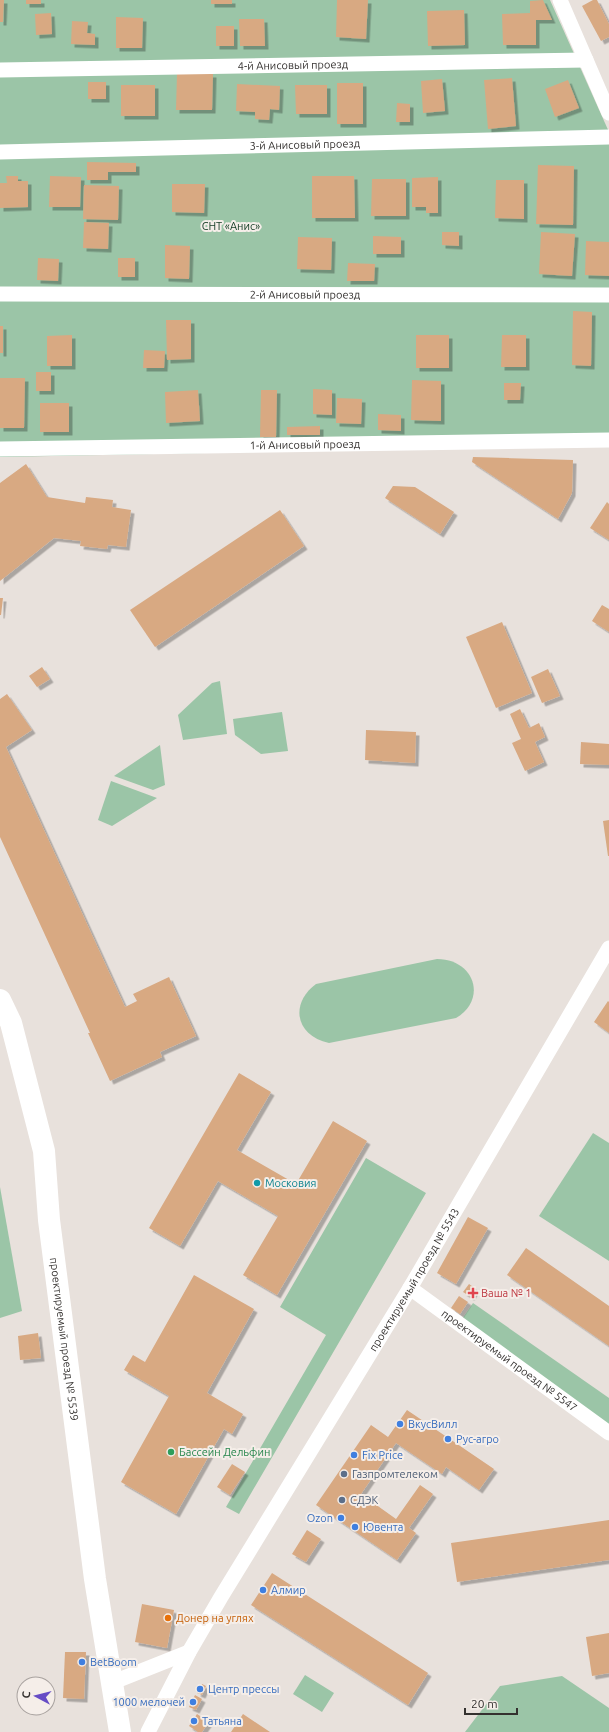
<svg xmlns="http://www.w3.org/2000/svg" width="609" height="1732" font-family="Ubuntu,sans-serif">
<style>
.green{fill:#9bc5a7}
.building{fill:#d8a982;filter:url(#shadow)}
.lines{fill:none;stroke-linecap:round;stroke-linejoin:round}
.street{stroke:#fff;stroke-width:15}
.secondary{stroke:#fff;stroke-width:22}
.culture-dot{fill:#0f9aa8;stroke:#f5eee9;stroke-width:1.5}
.health-dot{fill:#e0444e;stroke:#f5eee9;stroke-width:1.5}
.shop-dot{fill:#3f7fe0;stroke:#f5eee9;stroke-width:1.5}
.leisure-dot{fill:#2e9e5b;stroke:#f5eee9;stroke-width:1.5}
.service-dot{fill:#5c6f8a;stroke:#f5eee9;stroke-width:1.5}
.food-dot{fill:#e8710a;stroke:#f5eee9;stroke-width:1.5}
.labels{text-anchor:middle;stroke-width:4;stroke-linejoin:round;paint-order:stroke}
.street-label{font-size:11px;fill:#34312f;stroke:#f5eee9}
.park-label{font-size:11px;fill:#103921;stroke:#f5eee9}
.culture-label{font-size:11px;fill:#0d838f;stroke:#f5eee9;text-anchor:start}
.health-label{font-size:11px;fill:#be3a42;stroke:#f5eee9;text-anchor:start}
.shop-label{font-size:11px;fill:#366cbe;stroke:#f5eee9;text-anchor:start}
.leisure-label{font-size:11px;fill:#27864d;stroke:#f5eee9;text-anchor:start}
.service-label{font-size:11px;fill:#4e5e75;stroke:#f5eee9;text-anchor:start}
.food-label{font-size:11px;fill:#c56008;stroke:#f5eee9;text-anchor:start}
</style>
<defs>
<filter id="shadow"><feDropShadow dx="3.5" dy="3.5" stdDeviation="0" flood-color="#0004"/></filter>
</defs>
<rect width="100%" height="100%" fill="#e8e1dc"/>
<g class="green">
<polygon points="0,0 550,0 609,132 609,445 0,457"/>
<polygon points="220,681 227,734 183,740 178,715 212,683"/>
<polygon points="282,712 288,751 261,754 235,735 233,719"/>
<polygon points="160,745 165,785 153,790 114,776"/>
<polygon points="111,781 157,798 112,826 98,820"/>
<path d="M437,959C474,959 488,999 456,1018L329,1043C296,1036 289,1004 316,984Z"/>
<polygon points="593,1133 609,1143 609,1261 539,1216"/>
<polygon points="366,1158 426,1193 239,1514 226,1507 326,1335 280,1307"/>
<polygon points="0,1187 22,1311 0,1318"/>
<polygon points="473,1303 609,1398 609,1425 460,1322"/>
<polygon points="305,1675 334,1693 322,1712 293,1694"/>
<polygon points="562,1676 609,1708 609,1732 465,1732 500,1686"/>
</g>
<g class="building">
<polygon points="0,0 4,0 3,22 0,22"/>
<rect x="26" y="0" width="15" height="4"/>
<rect x="211" y="0" width="21" height="4"/>
<polygon points="337,0 368,0 366,39 336,37"/>
<polygon points="543,0 552,20 536,20 536,45 503,45 502,14 530,13 530,1"/>
<polygon points="593,0 597,0 609,24 609,37 601,41 582,6"/>
<polygon points="464,10 465,45 428,46 427,11"/>
<polygon points="51,13 52,34 36,35 35,14"/>
<polygon points="116,17 143,18 142,48 116,48"/>
<polygon points="239,19 264,19 265,46 240,46"/>
<polygon points="72,21 88,22 87,33 95,34 95,45 71,44"/>
<rect x="216" y="26" width="18" height="20"/>
<polygon points="177,73 213,74 212,110 176,110"/>
<polygon points="512,78 516,126 488,129 484,80"/>
<polygon points="442,79 445,111 423,113 421,81"/>
<polygon points="568,80 579,108 555,117 545,89"/>
<rect x="88" y="82" width="18" height="17"/>
<rect x="337" y="83" width="26" height="41"/>
<polygon points="237,84 280,86 279,110 270,109 269,120 255,119 255,112 236,111"/>
<rect x="121" y="85" width="34" height="31"/>
<polygon points="295,85 327,85 327,114 296,114"/>
<polygon points="397,103 410,104 410,122 396,122"/>
<polygon points="87,162 136,163 136,172 108,172 108,180 87,180"/>
<polygon points="538,165 574,166 573,225 536,224"/>
<polygon points="6,176 18,176 18,181 28,181 28,207 0,208 0,183 7,183"/>
<polygon points="50,176 81,177 80,207 49,207"/>
<polygon points="312,176 354,176 355,218 312,218"/>
<polygon points="438,177 438,213 426,213 426,207 412,207 412,178"/>
<polygon points="372,179 406,179 406,216 371,216"/>
<polygon points="496,180 524,180 524,219 495,218"/>
<polygon points="172,184 205,184 204,213 172,212"/>
<polygon points="84,185 119,186 118,220 83,219"/>
<polygon points="84,222 109,223 108,249 83,248"/>
<polygon points="442,232 459,232 459,246 442,245"/>
<polygon points="541,232 575,234 572,276 539,274"/>
<polygon points="373,236 401,237 401,254 373,254"/>
<polygon points="298,237 332,238 331,270 297,269"/>
<polygon points="586,241 609,242 609,276 585,275"/>
<polygon points="165,245 190,246 189,279 165,278"/>
<polygon points="38,258 59,259 58,281 37,280"/>
<rect x="118" y="258" width="17" height="19"/>
<polygon points="348,263 375,264 374,281 347,281"/>
<polygon points="573,311 592,312 591,366 572,365"/>
<polygon points="166,320 191,320 191,359 167,360"/>
<rect x="0" y="326" width="3" height="27"/>
<polygon points="72,335 72,366 47,366 47,336"/>
<rect x="416" y="335" width="33" height="33"/>
<polygon points="502,335 526,335 526,367 501,367"/>
<polygon points="144,350 165,351 164,368 143,368"/>
<rect x="36" y="372" width="15" height="19"/>
<polygon points="0,378 25,378 24,428 0,428"/>
<polygon points="412,380 441,381 441,421 411,420"/>
<polygon points="504,383 521,383 520,400 504,400"/>
<polygon points="313,389 332,390 332,415 313,414"/>
<polygon points="198,390 200,421 166,423 165,392"/>
<polygon points="261,390 277,390 276,437 260,437"/>
<polygon points="337,398 362,399 361,424 336,423"/>
<rect x="40" y="403" width="29" height="29"/>
<polygon points="378,414 401,415 401,431 378,430"/>
<polygon points="320,426 320,435 287,435 287,427"/>
<polygon points="473,457 573,460 572,493 558,519 472,462"/>
<polygon points="26,464 47,497 85,503 86,497 113,500 112,507 131,510 126,547 108,545 107,549 80,546 81,541 54,538 0,581 0,483"/>
<polygon points="393,486 415,487 454,512 440,534 385,498"/>
<polygon points="607,502 609,504 609,540 590,528"/>
<polygon points="280,510 304,546 155,647 130,610"/>
<polygon points="0,598 3,598 1,615 0,615"/>
<polygon points="602,605 609,609 609,632 592,621"/>
<polygon points="502,622 532,693 496,708 466,637"/>
<polygon points="42,667 50,679 37,687 29,676"/>
<polygon points="548,669 560,696 542,703 531,677"/>
<polygon points="7,694 32,730 6,747 125,1007 137,1001 133,994 169,977 196,1036 160,1052 162,1057 110,1081 88,1033 90,1033 0,837 0,699"/>
<polygon points="520,709 529,728 539,723 545,737 535,742 544,762 525,771 512,743 521,739 510,714"/>
<polygon points="366,730 416,732 415,763 365,760"/>
<polygon points="581,742 609,744 609,765 580,764"/>
<polygon points="609,820 609,856 608,856 603,821"/>
<polygon points="608,1001 609,1002 609,1033 594,1022"/>
<polygon points="239,1073 271,1092 237,1150 296,1184 333,1121 367,1141 277,1295 243,1275 278,1216 218,1181 180,1246 149,1228"/>
<polygon points="468,1217 488,1228 456,1284 437,1273"/>
<polygon points="526,1248 609,1306 609,1346 507,1275"/>
<polygon points="194,1275 254,1309 207,1393 243,1414 232,1434 224,1429 176,1514 121,1482 169,1396 124,1370 133,1355 145,1362"/>
<polygon points="469,1284 476,1289 471,1297 463,1292"/>
<polygon points="459,1296 468,1302 460,1314 451,1308"/>
<polygon points="38,1333 41,1358 20,1360 18,1336"/>
<polygon points="407,1410 494,1469 479,1490 446,1467 442,1474 396,1443 361,1494 396,1519 420,1485 433,1494 409,1528 416,1533 397,1560 316,1505 371,1425 388,1437"/>
<polygon points="232,1464 245,1472 230,1495 217,1487"/>
<polygon points="609,1520 609,1560 457,1582 451,1543"/>
<polygon points="307,1530 321,1539 306,1562 292,1554"/>
<polygon points="272,1573 428,1673 408,1705 251,1605"/>
<polygon points="142,1604 174,1610 167,1648 135,1642"/>
<polygon points="609,1633 609,1673 592,1676 586,1637"/>
<polygon points="65,1652 86,1652 84,1699 63,1698"/>
<polygon points="202,1684 206,1686 202,1695 197,1693"/>
<polygon points="195,1695 202,1699 196,1710 189,1707"/>
<polygon points="197,1714 209,1722 202,1732 198,1732 189,1726"/>
<polygon points="243,1714 270,1732 231,1732"/>
</g>
<g class="lines">
<g class="street">
<polyline points="560,0 609,113"/>
<path id="s1" d="M0,70L586,60"/>
<path id="s2" d="M0,152L609,137"/>
<path id="s3" d="M0,294L609,295"/>
<path id="s4" d="M0,449L609,440"/>
<path id="s5" d="M410,1288L609,1433"/>
<polyline points="111,1683 189,1652"/>
<path id="s6" d="M148,1732L189,1652L221,1597L410,1288L609,948"/>
</g>
<path class="secondary" id="s7" d="M0,1000L11,1023L44,1151L49,1220L95,1579L120,1732"/>
</g>
<circle class="culture-dot" cx="257" cy="1183" r="4"/>
<path class="health-dot" d="M471 1287h4v4h4v4h-4v4h-4v-4h-4v-4h4z"/>
<g class="shop-dot">
<circle cx="400" cy="1424" r="4"/>
<circle cx="448" cy="1439" r="4"/>
<circle cx="354" cy="1455" r="4"/>
<circle cx="341" cy="1518" r="4"/>
<circle cx="355" cy="1527" r="4"/>
<circle cx="263" cy="1590" r="4"/>
<circle cx="82" cy="1662" r="4"/>
<circle cx="200" cy="1689" r="4"/>
<circle cx="193" cy="1702" r="4"/>
<circle cx="194" cy="1721" r="4"/>
</g>
<circle class="leisure-dot" cx="171" cy="1452" r="4"/>
<g class="service-dot">
<circle cx="344" cy="1474" r="4"/>
<circle cx="342" cy="1500" r="4"/>
</g>
<circle class="food-dot" cx="168" cy="1618" r="4"/>
<g class="labels">
<g class="street-label">
<text dy="4" stroke="none"><textPath href="#s1" startOffset="293">4-й Анисовый проезд</textPath></text>
<text dy="4" stroke="none"><textPath href="#s2" startOffset="305">3-й Анисовый проезд</textPath></text>
<text dy="4" stroke="none"><textPath href="#s3" startOffset="305">2-й Анисовый проезд</textPath></text>
<text dy="4" stroke="none"><textPath href="#s4" startOffset="305">1-й Анисовый проезд</textPath></text>
<text dy="4" stroke="none"><textPath href="#s6" startOffset="525">проектируемый проезд № 5543</textPath></text>
<text dy="4" stroke="none"><textPath href="#s7" startOffset="347">проектируемый проезд № 5539</textPath></text>
<text dy="4" stroke="none"><textPath href="#s5" startOffset="123">проектируемый проезд № 5547</textPath></text>
</g>
<g class="park-label">
<text x="231" y="230">СНТ «Анис»</text>
</g>
<g class="culture-label">
<text x="265" y="1187">Московия</text>
</g>
<g class="health-label">
<text x="481" y="1297">Ваша № 1</text>
</g>
<g class="shop-label">
<text x="408" y="1428">ВкусВилл</text>
<text x="456" y="1443">Рус-агро</text>
<text x="362" y="1459">Fix Price</text>
<text x="333" y="1522" text-anchor="end">Ozon</text>
<text x="363" y="1531">Ювента</text>
<text x="271" y="1594">Алмир</text>
<text x="90" y="1666">BetBoom</text>
<text x="208" y="1693">Центр прессы</text>
<text x="185" y="1706" text-anchor="end">1000 мелочей</text>
<text x="202" y="1725">Татьяна</text>
</g>
<g class="leisure-label">
<text x="179" y="1456">Бассейн Дельфин</text>
</g>
<g class="service-label">
<text x="352" y="1478">Газпромтелеком</text>
<text x="350" y="1504">СДЭК</text>
</g>
<g class="food-label">
<text x="176" y="1622">Донер на углях</text>
</g>
</g>
<g transform="translate(36 1696) rotate(277)"><circle r="19" fill="#f5eee9" stroke="#a8a29f"/>
<path d="M0-3L7 15L0 10L-7 15Z" fill="#664cc5"/>
<text y="-6" font-size="11" font-weight="bold" text-anchor="middle" fill="#34312f">С</text>
</g>
<path d="M465 1708v6h52v-6" fill="none" stroke="#34312f" stroke-width="2"/>
<text x="471" y="1708" font-size="12" fill="#34312f" stroke="#f5eee9" stroke-width="3" paint-order="stroke">20 m</text>
</svg>
